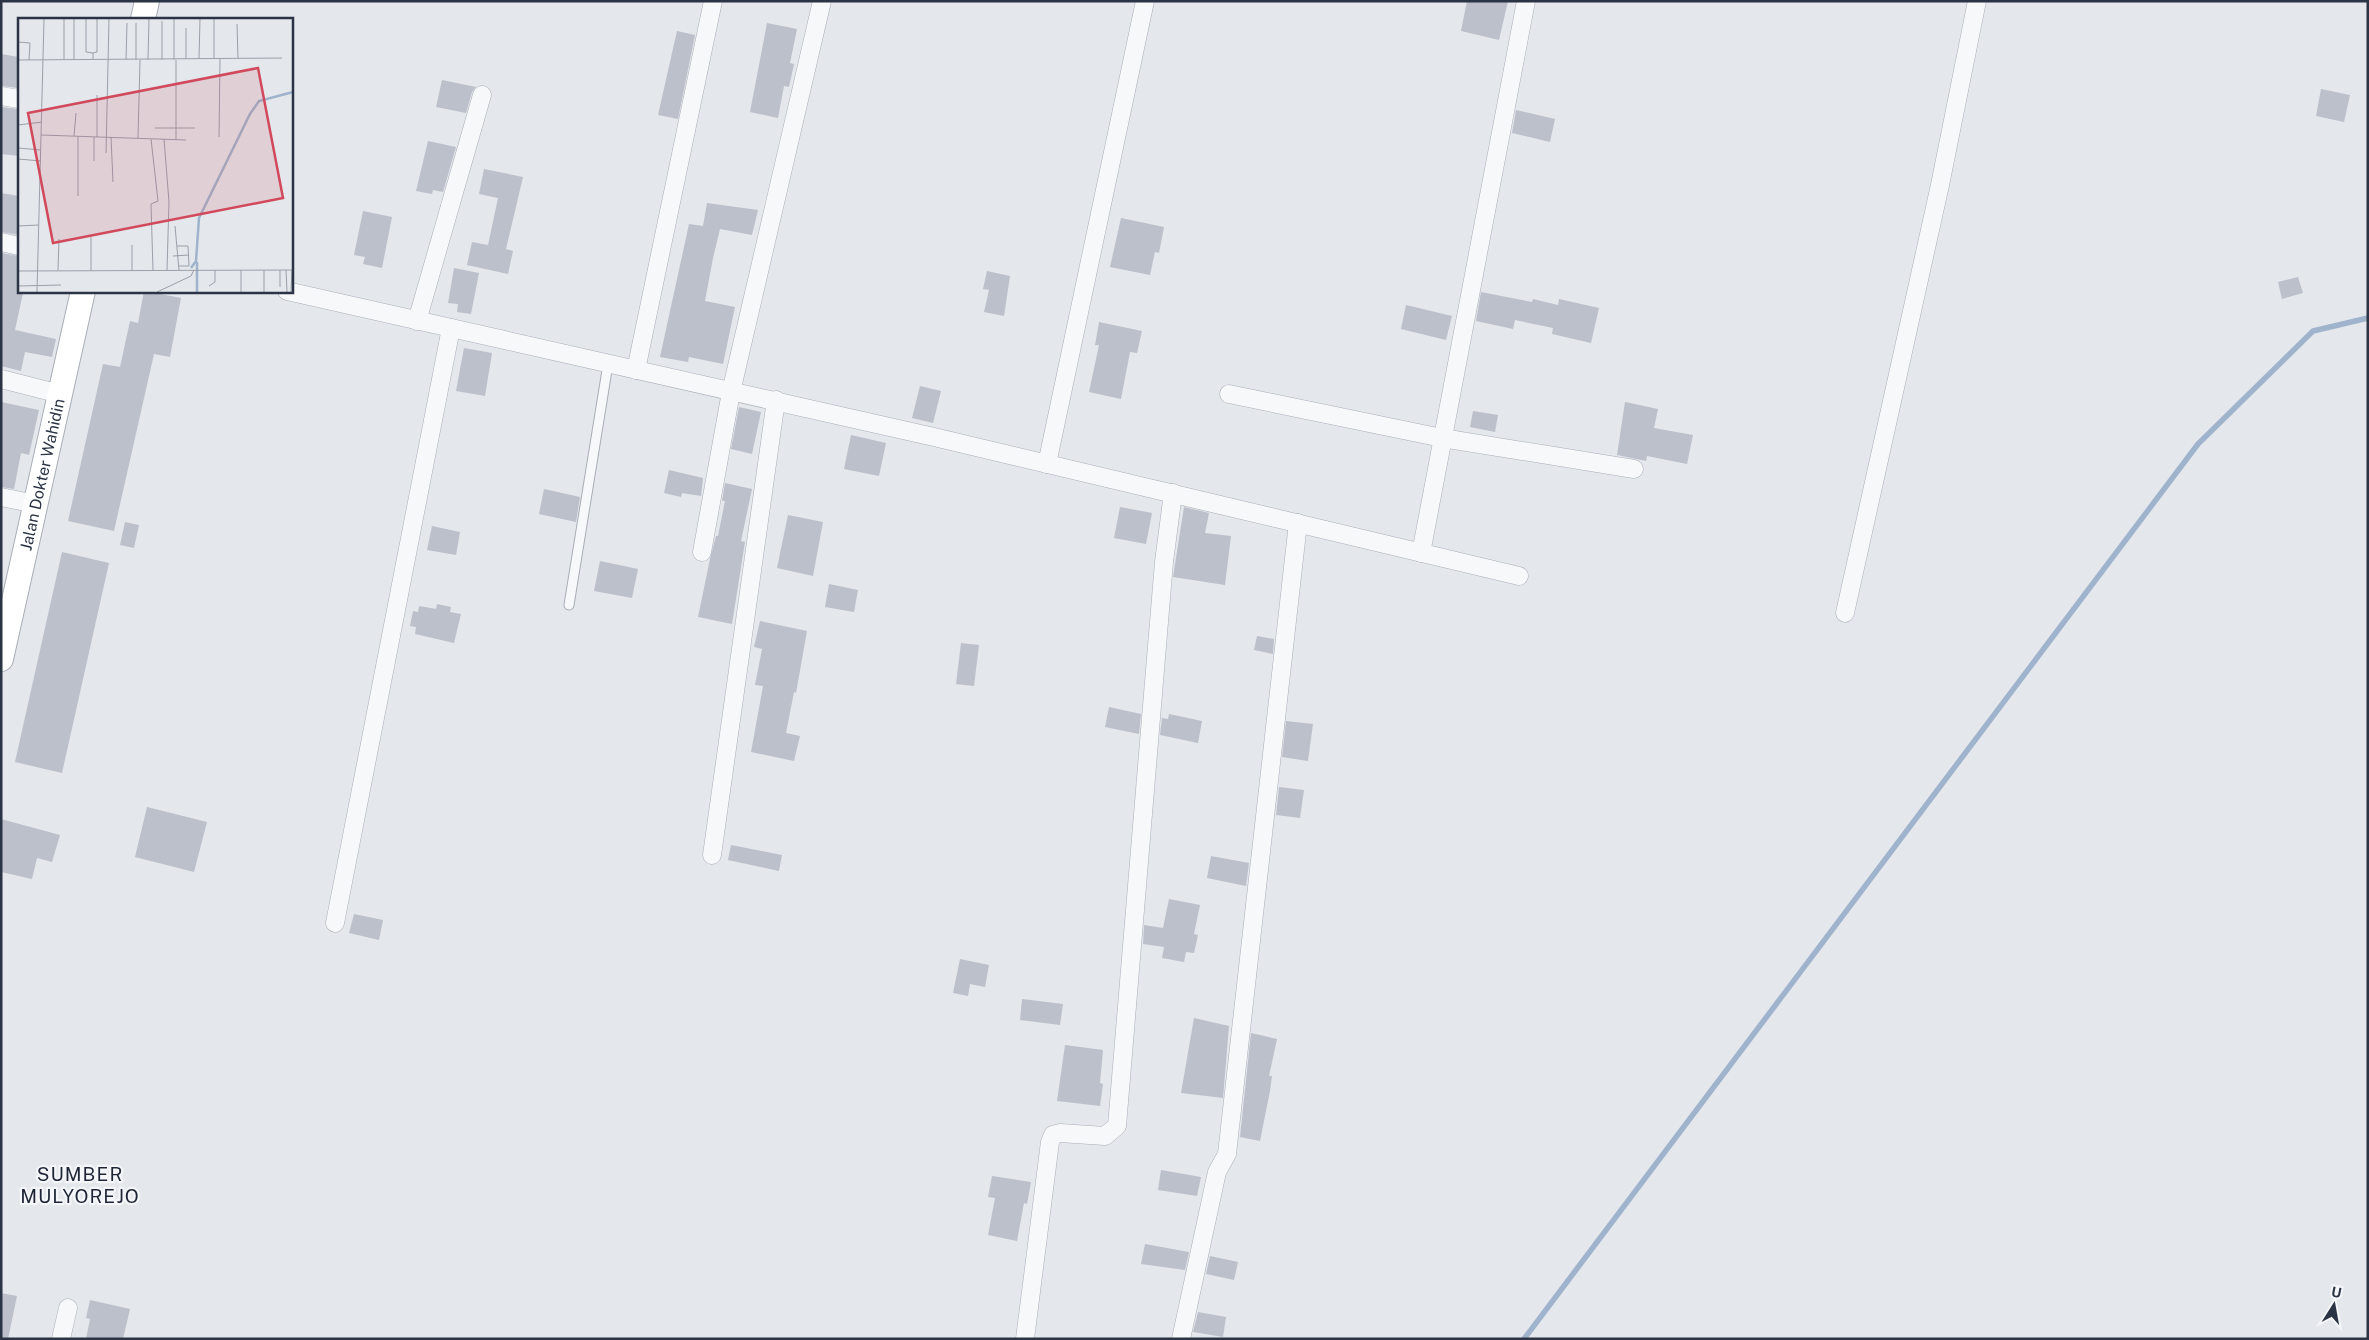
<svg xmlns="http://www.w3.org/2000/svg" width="2369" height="1340" font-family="'Public Sans',sans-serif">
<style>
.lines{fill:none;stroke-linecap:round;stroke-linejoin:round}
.stream{stroke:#9fb4cc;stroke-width:5.5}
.building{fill:#bbc0ca}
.lane-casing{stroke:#a9aeb7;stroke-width:11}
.street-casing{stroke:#a9aeb7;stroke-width:19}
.secondary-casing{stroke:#a9aeb7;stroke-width:26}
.lane{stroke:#f7f8fa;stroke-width:9}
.street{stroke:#f7f8fa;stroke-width:18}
.secondary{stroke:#fff;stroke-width:24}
.labels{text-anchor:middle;stroke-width:4.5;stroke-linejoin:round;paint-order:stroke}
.street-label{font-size:16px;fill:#2b3445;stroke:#f4f6f9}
.quarter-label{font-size:19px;letter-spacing:1px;fill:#1d2536;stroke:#f4f6f9}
.inset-river{fill:none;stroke:#9fb4cc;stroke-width:2.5}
.inset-road{fill:none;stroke:#9a9fa9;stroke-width:1}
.view{fill:#d1495b;fill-opacity:0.15;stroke:#d1495b;stroke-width:2.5}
.inset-edge{fill:none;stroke:#2b3445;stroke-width:2.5}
</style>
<rect width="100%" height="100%" fill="#e4e7ec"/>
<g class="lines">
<polyline class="stream" points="1524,1339 2198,444 2313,331 2368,318"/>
</g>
<g class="building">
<polygon points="1467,1 1508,1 1499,40 1461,31"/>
<polygon points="767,23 797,29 790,63 794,64 789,87 784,86 778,118 750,112"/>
<polygon points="677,31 695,35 678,119 658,115"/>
<polygon points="1,54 19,57 19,88 1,86"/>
<polygon points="442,80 476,87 472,92 466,113 436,107"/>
<polygon points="2321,89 2350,95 2344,122 2316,116"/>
<polygon points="1,107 19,109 19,156 1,154"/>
<polygon points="1516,110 1555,119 1550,142 1512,133"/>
<polygon points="428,141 456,147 443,192 433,190 432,194 416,191"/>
<polygon points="484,169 523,177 506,249 513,251 508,274 467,265 472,242 488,245 498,198 479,194"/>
<polygon points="1,193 19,196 19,235 1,232"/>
<polygon points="707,203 758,210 752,235 720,229 713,258 705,301 735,307 723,364 689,357 688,362 660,357 689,224 703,226"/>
<polygon points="363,211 392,217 382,268 363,264 365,257 354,255"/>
<polygon points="1121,218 1164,227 1159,253 1155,252 1150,275 1110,267"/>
<polygon points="1,253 19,256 19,292 23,293 15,330 56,339 52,357 25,352 21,371 1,366"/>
<polygon points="454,268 479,273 471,314 457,312 458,304 448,303"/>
<polygon points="987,271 1010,276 1004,316 984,312 989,290 983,289"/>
<polygon points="2298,277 2303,293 2282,299 2278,282"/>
<polygon points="144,291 181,298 170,357 154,354 114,531 68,521 103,364 120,367 130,321 138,323"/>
<polygon points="1481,292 1532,302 1533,299 1558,305 1559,299 1599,308 1591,343 1552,334 1553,328 1515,320 1513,329 1476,321"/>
<polygon points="1406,305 1452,316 1446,340 1401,329"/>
<polygon points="1099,322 1142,331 1137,353 1130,352 1121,399 1089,392 1099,345 1095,345"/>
<polygon points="464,348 492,353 485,396 456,391"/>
<polygon points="920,386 941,391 933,423 912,418"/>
<polygon points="1,402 39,410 29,455 21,453 14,489 1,487"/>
<polygon points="1625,402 1658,409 1654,428 1693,435 1687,464 1647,456 1646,461 1617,455"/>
<polygon points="739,407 761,412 752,454 731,449"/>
<polygon points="1473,411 1498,415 1495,432 1470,427"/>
<polygon points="851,435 886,443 879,476 844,469"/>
<polygon points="669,470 703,478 701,496 682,493 681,497 664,493"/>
<polygon points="725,483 752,489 741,541 745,542 732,624 698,617 710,559 716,536 718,536 725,501 722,501"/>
<polygon points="544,489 580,497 576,522 539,514"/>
<polygon points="1120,507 1152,513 1146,544 1114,538"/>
<polygon points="1184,507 1209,513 1205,533 1231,536 1225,585 1173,577"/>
<polygon points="788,515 823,522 813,576 777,568"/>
<polygon points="125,522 139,525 134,548 120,545"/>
<polygon points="432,526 460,532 456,555 427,550"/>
<polygon points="62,552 109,563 62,773 15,762"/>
<polygon points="600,561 638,569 632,598 594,591"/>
<polygon points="829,584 858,590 854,612 825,607"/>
<polygon points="437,604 451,607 450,612 461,614 454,643 415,634 416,627 410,626 413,611 418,612 419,606 436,609"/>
<polygon points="760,621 807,631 796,693 794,692 786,733 800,736 794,761 751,752 763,686 755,685 762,649 754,647"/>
<polygon points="1257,636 1274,639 1273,654 1254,650"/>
<polygon points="961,643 979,645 974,686 956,684"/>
<polygon points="1109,707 1141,714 1139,734 1105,727"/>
<polygon points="1169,714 1202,721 1198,743 1160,735 1162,718 1168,719"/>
<polygon points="1286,721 1313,724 1308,761 1282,757"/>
<polygon points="1279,787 1304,790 1300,818 1276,815"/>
<polygon points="147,807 207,822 194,872 135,857"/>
<polygon points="1,819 60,835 52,862 37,858 32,879 1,872"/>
<polygon points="731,845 782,855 779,871 728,860"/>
<polygon points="1211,856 1249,863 1246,886 1207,878"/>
<polygon points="1169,899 1200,905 1194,934 1198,935 1194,953 1186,952 1184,962 1162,958 1164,947 1143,944 1144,925 1163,928"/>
<polygon points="354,914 383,920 379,940 349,933"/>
<polygon points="960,959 989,965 985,987 970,984 968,996 953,993"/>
<polygon points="1022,999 1063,1004 1060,1025 1020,1020"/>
<polygon points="1194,1018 1229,1026 1223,1098 1181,1093"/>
<polygon points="1251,1033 1277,1039 1269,1076 1272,1076 1270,1091 1260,1141 1240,1137"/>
<polygon points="1065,1045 1103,1050 1100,1083 1103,1084 1100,1106 1057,1101"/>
<polygon points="1161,1170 1201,1177 1197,1196 1158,1190"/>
<polygon points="992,1176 1031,1182 1027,1204 1024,1203 1017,1241 988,1235 995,1198 988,1197"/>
<polygon points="1145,1244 1189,1252 1185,1270 1141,1264"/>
<polygon points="1210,1256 1238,1262 1234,1280 1206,1274"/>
<polygon points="1,1293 17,1296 8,1339 1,1339"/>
<polygon points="90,1300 130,1309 123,1339 86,1339 90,1319 86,1318"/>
<polygon points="1198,1312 1226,1317 1223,1337 1193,1332"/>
</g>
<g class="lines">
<g class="lane-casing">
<polyline id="lane" points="569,605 608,364"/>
</g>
<g class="street-casing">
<g id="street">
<polyline points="1,96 19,99"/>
<polyline points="1,242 19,246"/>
<polyline points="287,291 934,437 1519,576"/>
<polyline points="417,321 482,95"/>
<polyline points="636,370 713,1"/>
<polyline points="1,379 60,394"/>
<polyline points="1229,394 1442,438 1634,469"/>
<polyline points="1047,464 1145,1"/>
<polyline points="1,497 36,504"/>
<polyline points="702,552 731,392 822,1"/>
<polyline points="1421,553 1526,1"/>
<polyline points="1845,613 1940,185 1977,1"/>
<polyline points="712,855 776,400"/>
<polyline points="335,923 451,328"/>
<polyline points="61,1339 68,1308"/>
<polyline points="1025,1339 1050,1142 1053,1135 1060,1133 1105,1136 1117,1126 1164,562 1173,493"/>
<polyline points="1181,1339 1217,1172 1227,1154 1298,523"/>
</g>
</g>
<g class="secondary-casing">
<g id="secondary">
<polyline points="143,19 147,1"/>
<path id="s1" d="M1,659L83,291"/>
</g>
</g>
<use href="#lane" class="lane"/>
<use href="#street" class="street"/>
<use href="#secondary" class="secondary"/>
</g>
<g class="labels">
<g class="street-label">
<text dy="6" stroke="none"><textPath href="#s1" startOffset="189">Jalan Dokter Wahidin</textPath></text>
</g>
<g class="quarter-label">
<text x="80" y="1181">SUMBER<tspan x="80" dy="22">MULYOREJO</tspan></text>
</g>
</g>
<g transform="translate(18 18)">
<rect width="275" height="275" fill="#e4e7ec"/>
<path class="inset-river" d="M179,244V274M173,250L178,243L181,200L232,96L241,83L275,74"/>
<path class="inset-road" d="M68,1V34L75,35M196,1V41M144,3V42M219,6L220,41M168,10V41M0,24L12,25L11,42M181,41L182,1M0,42L264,40M46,42V1M56,42V1M75,42V35L79,34V1M108,42L109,5M118,42V5M130,42L131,1M156,42V1M158,42V122M0,107L24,104M137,110H177M23,117L168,122M56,118L58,95M76,119V143M79,119V77M93,119L95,164M201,119L202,41M120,120L122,42M133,121L140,183L133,186L135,252M146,121L151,184L149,252M0,130L23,132M88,135L91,1M0,141L23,143M60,178V118M0,208L21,207M157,208L161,252M114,227V252M159,228H170L171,248H161M155,238L171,237M40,252L41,221M73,252V219M223,252V274M246,252V274M268,252L269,274M0,253L275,252M0,268L43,267M191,268L197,264V252M262,269V252M19,274L26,1M139,274L173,258L176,252M273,274L274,252"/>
<path class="view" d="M240,50L265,180L35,225L10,95Z"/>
<rect width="275" height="275" class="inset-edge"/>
</g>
<rect width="2369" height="1340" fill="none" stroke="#2b3445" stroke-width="5"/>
<g transform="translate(2334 1305) rotate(11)" stroke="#f4f6f9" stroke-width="4" paint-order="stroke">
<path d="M0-4L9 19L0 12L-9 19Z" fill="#2b3445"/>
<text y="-8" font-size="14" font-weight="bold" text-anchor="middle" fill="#2b3445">U</text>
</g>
</svg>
